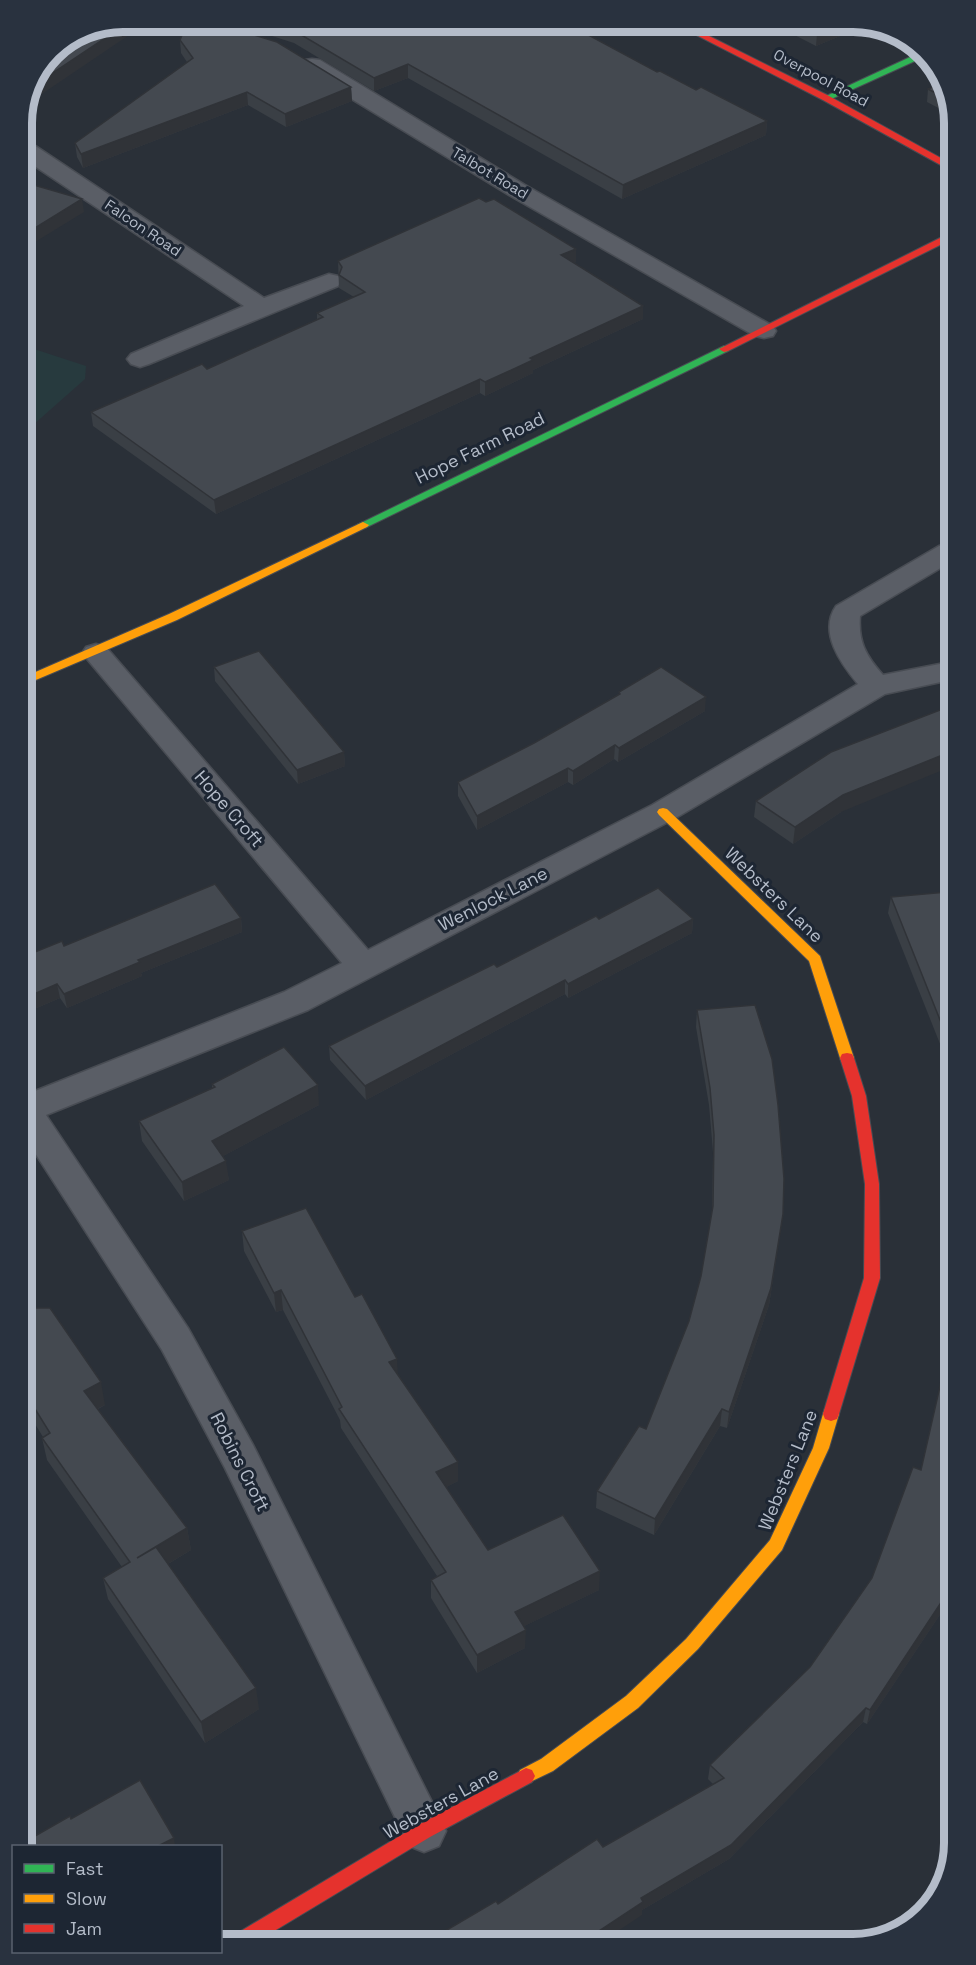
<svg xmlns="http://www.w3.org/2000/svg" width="976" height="1965" font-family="'Space Grotesk',sans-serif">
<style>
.green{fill:#273a3e}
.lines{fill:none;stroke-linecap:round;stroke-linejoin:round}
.street-casing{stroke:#484c53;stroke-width:3}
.fast-casing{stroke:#484c53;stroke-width:2}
.slow-casing{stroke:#484c53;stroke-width:2}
.jam-casing{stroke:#484c53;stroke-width:2}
.street{fill:#5a5e66;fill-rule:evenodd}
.fast{fill:#30b455;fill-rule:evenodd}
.slow{fill:#ff9f0a;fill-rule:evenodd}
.jam{fill:#e5322d;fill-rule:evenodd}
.wall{fill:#3a3f45}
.shaded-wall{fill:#303338}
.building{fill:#444950;stroke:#303338;stroke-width:1.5}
.labels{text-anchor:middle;stroke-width:6;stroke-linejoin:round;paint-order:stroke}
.far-street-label{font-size:15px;fill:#b4bcc9;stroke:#1d2633}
.street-label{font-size:18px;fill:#b4bcc9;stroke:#1d2633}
.rim{fill:none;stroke:#b4bcc9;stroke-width:8}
</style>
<rect width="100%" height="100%" fill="#2a3038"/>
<polygon class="green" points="22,345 86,366 85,379 33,425 22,422"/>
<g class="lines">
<g class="street-casing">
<g id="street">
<polygon points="312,59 320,60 525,185 773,326 776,331 773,336 764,338 755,336 509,195 304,70 301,65 304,60"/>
<polygon points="21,142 31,143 264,298 329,274 338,276 341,281 338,286 149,364 140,367 131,364 127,359 131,354 244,306 21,157"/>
<path d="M949,544V563L860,616C858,642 866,656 883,675L950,662V680L885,694L674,819L308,1010L46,1115L188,1328L253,1445L439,1816L446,1831L439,1846L424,1852L409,1846L225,1468L162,1350L26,1139L25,1095L284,992L342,963L82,653L86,647L96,644L106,647L368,950L652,805L858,684C841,664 818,632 836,606L939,546Z"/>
</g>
</g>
<g class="fast-casing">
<g id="fast">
<polygon points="921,52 926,56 829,100 822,98"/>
<polygon points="724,346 729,349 728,351 367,527 363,528 357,525"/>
</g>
</g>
<g class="slow-casing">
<g id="slow">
<polygon points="363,522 369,525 367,527 177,620 24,685 24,677 169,614"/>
<polygon points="663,808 667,809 820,956 854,1058 852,1062 842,1062 840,1058 809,961 659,815 657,812 659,809"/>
<polygon points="831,1407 837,1409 839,1414 829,1448 782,1550 698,1649 638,1708 553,1771 526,1784 520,1782 517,1776 520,1770 541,1759 626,1696 686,1639 770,1540 813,1448 823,1414 825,1409"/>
</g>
</g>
<g class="jam-casing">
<g id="jam">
<polygon points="673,23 683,23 829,96 948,162 948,169 823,100"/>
<polygon points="948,234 948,241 728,351 724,352 719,349"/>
<polygon points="847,1053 852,1054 854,1058 866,1096 879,1184 880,1278 839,1414 837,1419 831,1421 825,1419 823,1414 864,1278 865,1184 852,1096 840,1058 842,1054"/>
<polygon points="526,1768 532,1770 535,1776 532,1782 430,1837 256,1942 229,1943 231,1937 418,1825"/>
</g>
</g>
<use href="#street" class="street"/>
<use href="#fast" class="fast"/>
<use href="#slow" class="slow"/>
<use href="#jam" class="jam"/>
</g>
<g class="wall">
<polygon points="860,21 869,24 816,46 769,22"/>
<polygon points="568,24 657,72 767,121 766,135 622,199 408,78 374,91 294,43 244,27"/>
<polygon points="228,27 351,87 352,101 286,127 248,105 83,168 77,157 75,143 187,62 181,53 180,40 182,36 169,28"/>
<polygon points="947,84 948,113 927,102 928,89"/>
<polygon points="338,261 576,262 574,263 643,306 643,319 533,370 533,373 485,396 480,393 216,514 93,426 91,412 207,369 317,320 317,313 354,297 339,288"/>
<polygon points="214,667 344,752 345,766 298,784 215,681"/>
<polygon points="619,692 705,711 618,762 614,759 573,785 568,782 477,830 458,796 458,782 534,743 619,694"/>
<polygon points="756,801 841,812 793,844 754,817"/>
<polygon points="891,897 951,902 952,1074 888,913"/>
<polygon points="241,918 242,932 141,973 142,976 67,1008 60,998 25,1013 25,956 64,946"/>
<polygon points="599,919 693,919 692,933 568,998 565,994 366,1100 330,1060 329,1046"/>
<polygon points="697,1010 783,1214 769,1305 727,1428 720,1426 654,1535 596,1508 597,1491 646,1429 689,1321 701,1276 712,1215 713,1152 709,1105 696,1027"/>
<polygon points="212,1084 319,1105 223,1156 229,1180 184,1201 142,1141 139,1121 212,1088"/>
<polygon points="242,1231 355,1297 397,1359 397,1374 458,1462 458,1481 446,1487 488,1550 599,1590 524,1626 525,1648 477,1673 431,1598 431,1580 437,1576 341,1428 340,1420 283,1310 276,1312 244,1251"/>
<polygon points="26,1312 105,1405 98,1409 187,1528 191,1550 168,1564 259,1709 205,1743 108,1599 103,1578 122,1567 47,1460 42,1438 43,1437 27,1411"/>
<polygon points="953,1343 954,1581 945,1607 867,1724 863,1722 729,1859 642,1910 642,1915 498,1904 603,1847 713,1784 708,1779 710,1765 810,1667 872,1578 921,1470"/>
</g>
<g class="shaded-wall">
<polygon points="847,21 860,21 869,24 816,46 817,34"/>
<polygon points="120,28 138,28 138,29 27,104 36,84"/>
<polygon points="408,64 408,78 374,91 374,78"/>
<polygon points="351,87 352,101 286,127 285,114"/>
<polygon points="247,92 248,105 83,168 81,154"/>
<polygon points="767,121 766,135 622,199 623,185"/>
<polygon points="82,199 84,212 22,250 22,236"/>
<polygon points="576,249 576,262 561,269 561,255"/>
<polygon points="643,306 643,319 533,370 533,373 485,396 485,382 530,358"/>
<polygon points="480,379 480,393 216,514 214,500"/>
<polygon points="706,697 705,711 618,762 619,748"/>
<polygon points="615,745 614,759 573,785 573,771"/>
<polygon points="344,752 345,766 298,784 297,770"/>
<polygon points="950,752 950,767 841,812 793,844 795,827 843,795"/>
<polygon points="568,768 568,782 477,830 477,816"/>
<polygon points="241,918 242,932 141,973 142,976 67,1008 64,994 138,960"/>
<polygon points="693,919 692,933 568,998 568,984"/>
<polygon points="565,980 565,994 366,1100 365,1086"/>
<polygon points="57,984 60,998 25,1013 25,998"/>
<polygon points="318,1085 319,1105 214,1161 212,1141"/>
<polygon points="226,1161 229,1180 184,1201 182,1182"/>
<polygon points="783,1214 769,1305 727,1428 729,1412"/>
<polygon points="281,1290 283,1310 276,1312 274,1293"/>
<polygon points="397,1359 398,1378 389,1362"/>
<polygon points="101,1382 105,1405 89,1413 84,1391"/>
<polygon points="722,1409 720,1426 654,1535 655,1519"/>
<polygon points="458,1462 458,1481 437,1492 436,1472"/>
<polygon points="187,1528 191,1550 141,1580 137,1558"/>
<polygon points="600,1571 599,1590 514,1631 515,1612"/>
<polygon points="954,1577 954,1581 945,1607 867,1724 870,1710"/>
<polygon points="526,1630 525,1648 477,1673 477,1655"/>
<polygon points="256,1688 259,1709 205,1743 201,1722"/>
<polygon points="866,1708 863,1722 729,1859 642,1910 642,1915 606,1939 587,1939 641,1898"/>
<polygon points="174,1838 175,1846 158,1846"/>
</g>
<g class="building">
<polygon points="847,21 817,34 793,22"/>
<polygon points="568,24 657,72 660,71 696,90 701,87 767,121 623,185 408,64 374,78 293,30 283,27"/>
<polygon points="228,27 277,42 351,87 285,114 247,92 81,154 75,143 193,58 180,40 185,28"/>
<polygon points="120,28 36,84 51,51 84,29"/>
<polygon points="945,82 947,84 947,99 928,89"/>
<polygon points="27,183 82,199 22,236 21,187"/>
<polygon points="479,198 486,202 494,199 576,249 561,255 643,306 530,358 533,360 485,382 480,379 214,500 91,412 202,364 207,369 323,317 317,313 365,292 339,275 342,267 338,261"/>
<polygon points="259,651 344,752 297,770 214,667"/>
<polygon points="661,667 706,697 619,748 615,745 573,771 568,768 477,816 458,782 534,743 620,694 619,692"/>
<polygon points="950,709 950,752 843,795 795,827 756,801 831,752 940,710"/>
<polygon points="215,884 241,918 138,960 140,962 64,994 57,984 25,998 25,956 62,941 64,946"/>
<polygon points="658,888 693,919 568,984 565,980 365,1086 329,1046 494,964 497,967 596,916 599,919"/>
<polygon points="947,892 951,902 952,1050 891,897"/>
<polygon points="755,1005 772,1059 778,1105 784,1179 783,1214 771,1288 729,1412 722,1409 655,1519 597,1491 639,1426 646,1429 689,1321 701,1276 713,1206 714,1135 710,1088 697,1010"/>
<polygon points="284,1047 318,1085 212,1141 226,1161 182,1182 139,1121 215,1087 212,1084"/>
<polygon points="306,1208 355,1297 362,1294 397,1359 389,1362 458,1462 436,1472 488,1550 563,1515 600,1571 515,1612 526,1630 477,1655 431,1580 446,1572 339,1409 342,1407 281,1290 274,1293 242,1231"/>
<polygon points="35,1308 50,1308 101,1382 84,1391 187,1528 137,1558 156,1547 256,1688 201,1722 103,1578 130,1562 42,1438 50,1433 27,1396 26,1312"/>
<polygon points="950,1342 953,1343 954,1577 948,1592 870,1710 866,1708 731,1845 641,1898 643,1902 587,1939 428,1941 496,1901 498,1904 597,1839 603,1847 724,1778 710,1765 810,1667 872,1578 913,1467 921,1470"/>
<polygon points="140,1780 174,1838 158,1846 28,1846 28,1840 70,1816 71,1819"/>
</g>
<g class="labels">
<g class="far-street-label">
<text transform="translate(821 78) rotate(28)" y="5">Overpool Road</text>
<text transform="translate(490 173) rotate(31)" y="5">Talbot Road</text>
<text transform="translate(143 228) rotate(34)" y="5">Falcon Road</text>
</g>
<g class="street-label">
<text transform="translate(480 448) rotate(-26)" y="6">Hope Farm Road</text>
<text transform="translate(229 809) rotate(49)" y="6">Hope Croft</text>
<text transform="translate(774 895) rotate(44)" y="6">Websters Lane</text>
<text transform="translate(493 899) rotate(-27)" y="6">Wenlock Lane</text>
<text transform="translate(240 1462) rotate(63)" y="6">Robins Croft</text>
<text transform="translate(788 1470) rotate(-68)" y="6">Websters Lane</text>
<text transform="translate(441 1803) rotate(-29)" y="6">Websters Lane</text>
</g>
</g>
<path d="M0 0H976V1965H0ZM123 32H853A91 91 0 0 1 944 123V1843A91 91 0 0 1 853 1934H123A91 91 0 0 1 32 1843V123A91 91 0 0 1 123 32Z" fill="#29323f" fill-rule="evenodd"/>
<path class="rim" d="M123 32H853A91 91 0 0 1 944 123V1843A91 91 0 0 1 853 1934H123A91 91 0 0 1 32 1843V123A91 91 0 0 1 123 32Z"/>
<rect x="12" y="1845" width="210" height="108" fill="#1d2633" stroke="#59626f" stroke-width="1.5"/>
<rect x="24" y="1864" width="30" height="9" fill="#30b455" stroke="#59626f" stroke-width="1.5"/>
<text x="66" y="1875" font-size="18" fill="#b4bcc9">Fast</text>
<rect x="24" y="1894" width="30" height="9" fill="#ff9f0a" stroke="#59626f" stroke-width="1.5"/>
<text x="66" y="1905" font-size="18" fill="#b4bcc9">Slow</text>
<rect x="24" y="1924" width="30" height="9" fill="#e5322d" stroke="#59626f" stroke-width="1.5"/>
<text x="66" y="1935" font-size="18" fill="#b4bcc9">Jam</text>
</svg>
